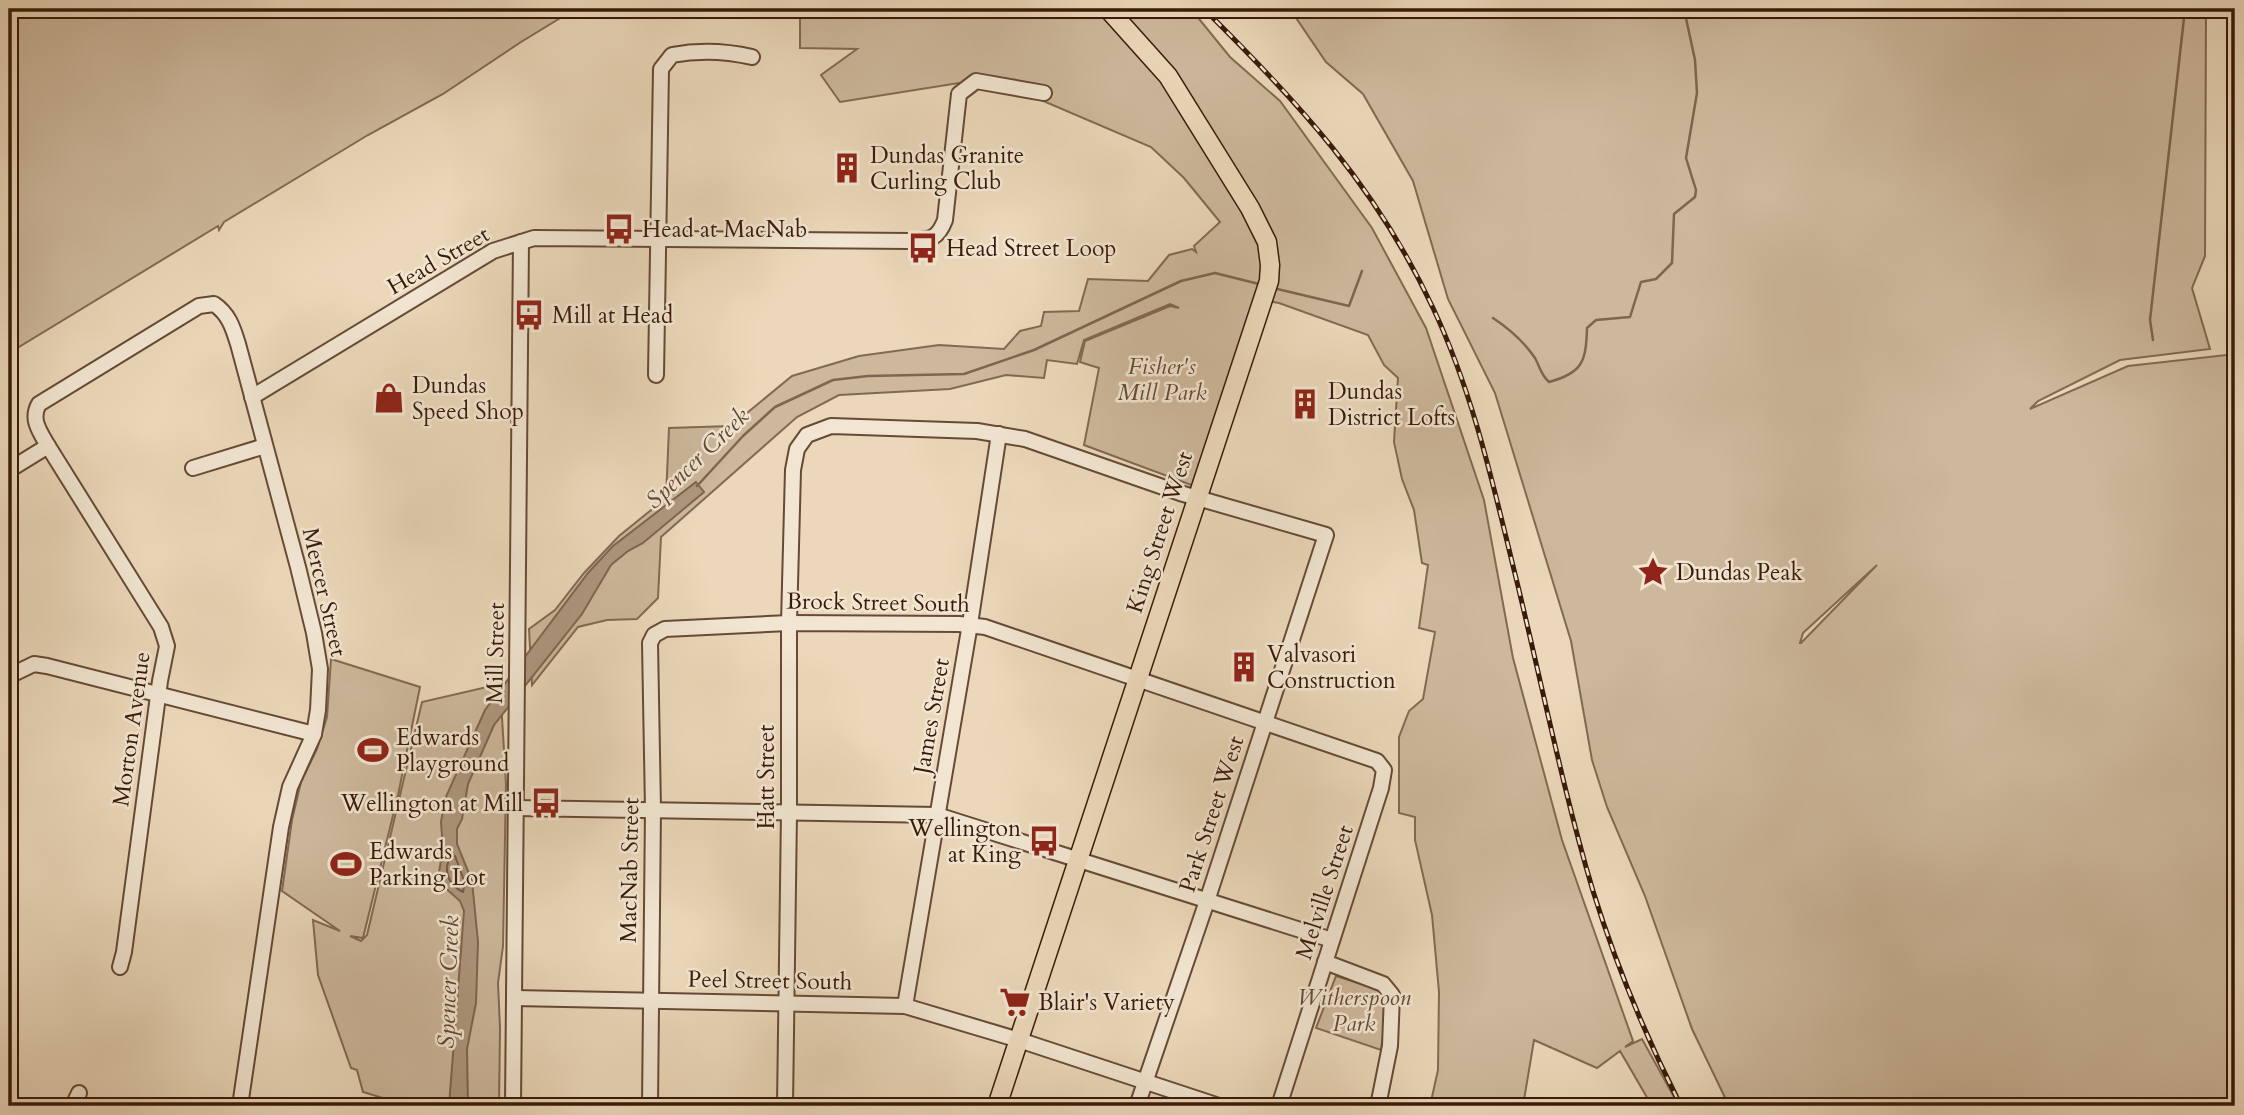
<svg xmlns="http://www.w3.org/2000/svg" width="2244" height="1115" font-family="Cardo,serif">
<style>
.green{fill:#cdb89c;stroke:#836952;stroke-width:2;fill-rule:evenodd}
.water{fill:#ae977e;stroke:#7f654f;stroke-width:2}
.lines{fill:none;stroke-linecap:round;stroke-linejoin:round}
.shore{stroke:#745844;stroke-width:2}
.stream{stroke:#7f654f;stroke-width:2.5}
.minor-casing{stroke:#664a35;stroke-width:18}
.major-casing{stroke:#391a09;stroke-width:21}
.minor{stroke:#f2e6d2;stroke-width:14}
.major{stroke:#ebd8ba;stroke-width:18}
.rail-casing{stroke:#391a09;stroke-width:5}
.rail{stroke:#f2e6d2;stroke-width:2.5;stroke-dasharray:8;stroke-linecap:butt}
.labels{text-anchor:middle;stroke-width:5;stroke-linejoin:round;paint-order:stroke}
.poi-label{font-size:23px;fill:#391a09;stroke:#f2e6d2;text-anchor:start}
.street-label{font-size:23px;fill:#391a09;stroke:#f2e6d2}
.park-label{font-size:23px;font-style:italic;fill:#654935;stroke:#f2e6d2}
.water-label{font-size:24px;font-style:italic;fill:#624632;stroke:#f2e6d2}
</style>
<rect width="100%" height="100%" fill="#ebd8ba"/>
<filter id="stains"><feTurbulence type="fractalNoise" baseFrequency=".00286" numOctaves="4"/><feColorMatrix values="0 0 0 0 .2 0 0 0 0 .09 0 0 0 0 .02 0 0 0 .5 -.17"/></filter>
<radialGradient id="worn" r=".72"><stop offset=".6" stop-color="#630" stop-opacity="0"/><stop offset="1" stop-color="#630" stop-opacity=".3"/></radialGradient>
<g class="green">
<polygon points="9,9 575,9 521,42 443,94 368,135 224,222 219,230 218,226 9,353"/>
<polygon points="800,9 1191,9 1230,57 1280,101 1372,228 1426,328 1484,500 1513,658 1562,840 1633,1041 1625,1047 1642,1039 1679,1106 1652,1106 1620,1051 1597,1068 1534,1040 1523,1106 1430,1106 1438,1070 1439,992 1432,915 1415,840 1415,817 1399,813 1399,737 1409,711 1423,699 1435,632 1419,628 1428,565 1422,563 1414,510 1402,479 1394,442 1398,378 1384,365 1368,335 1279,303 1255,299 1194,486 1084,445 1099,368 1080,362 1085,341 1170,306 1179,308 1170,304 1084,340 1077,364 1047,360 1044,378 1006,375 950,389 839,395 797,417 661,537 658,598 637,619 607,620 578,627 532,685 529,629 555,610 584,573 619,536 666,498 669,428 731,426 792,376 859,356 939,345 1004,349 1020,331 1041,326 1044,312 1079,311 1088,279 1148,281 1169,255 1192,249 1196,252 1194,246 1220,222 1184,178 1151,147 1027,94 959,83 840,102 821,75 857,49 800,48"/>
<path d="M1290,9H2206L2205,256L2192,288L2210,349L2120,360L2038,401L2030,409L2128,366L2235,354V1106H1729L1692,1029L1645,896L1607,807L1592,760L1571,641L1495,393L1448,299L1413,181L1363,94L1326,62ZM1877,565L1801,643H1800L1803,633Z"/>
<polygon points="331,659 420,687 398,795 363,938 350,936 361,941 367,935 422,702 500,684 506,784 503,946 498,983 500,1028 499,1106 409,1106 363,1092 357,1070 351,1068 318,975 313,920 340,931 282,891 292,820 301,782 317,749 327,717"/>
<polygon points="1336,976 1381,990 1387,1003 1381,1050 1316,1028"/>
</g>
<polygon class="water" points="696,482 704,492 643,543 628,551 611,565 582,614 494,725 468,784 462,819 457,829 457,844 472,881 478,942 476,1003 467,1049 468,1106 449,1106 464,911 460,901 442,885 439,872 443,850 441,822 445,799 485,710 588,573 613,546"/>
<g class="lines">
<path class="shore" d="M451,855L455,856L465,883L463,892C447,884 443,870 451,855Z"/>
<g class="stream">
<polyline points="590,10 593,9"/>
<polyline points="1273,288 1349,306 1362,271"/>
<path d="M1493,318C1508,328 1525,343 1535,358C1540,367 1541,375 1549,382C1583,373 1586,361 1587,328L1596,320L1630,317L1641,282L1656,279L1672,263L1674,214L1695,197L1696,190L1686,158L1697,93L1695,60L1684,9"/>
<polyline points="2153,340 2150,320 2185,9"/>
<polyline points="697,486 743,436 775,407 833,380 868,376 964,374 1034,350 1181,281 1215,273 1259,284"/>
</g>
<g class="minor-casing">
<g id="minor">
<path d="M656,375L661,69L672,55C698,50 726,51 752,57"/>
<path d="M252,397L493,251L534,238L909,241C929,239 937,241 945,220L959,94L976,81L1044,93"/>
<polyline points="193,468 265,446"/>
<polyline points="9,470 48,446"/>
<polyline points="9,676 34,664 47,666 314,734"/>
<polyline points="516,808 937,815 1332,940"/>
<polyline points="1325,962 1383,984 1392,995 1390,1046 1378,1106"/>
<path d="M120,967L124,952L160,681L167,646L161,627L48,446C40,432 30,419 39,404L199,306L214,304C229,314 233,328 238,344L298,567L314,633L320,669L318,710L314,734L290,787L281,827L240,1106"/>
<polyline points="514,998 905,1006 1019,1040 1219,1106"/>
<polyline points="905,1006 970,624 999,434"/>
<polyline points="73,1106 79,1093"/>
<polyline points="513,1106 521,242"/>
<polyline points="650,1106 653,809 650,643 654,635 665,629 789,623 959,624 985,627 1377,761 1384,770 1381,788 1279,1106"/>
<polyline points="785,1106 789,812 789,623 793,470 797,449 807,435 831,426 977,431 1025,439 1180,493 1326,535 1207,901 1137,1106"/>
</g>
</g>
<g class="major-casing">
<polyline id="major" points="997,1106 1269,281 1270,265 1267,242 1250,208 1168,76 1108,9"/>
</g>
<use href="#minor" class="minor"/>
<use href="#major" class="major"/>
<g class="rail-casing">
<path id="rail" d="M1204,9C1298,102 1376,186 1433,308C1474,395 1494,489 1517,582C1542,685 1563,790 1593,891C1616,965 1646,1037 1681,1106"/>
</g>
<use href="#rail" class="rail"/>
</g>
<defs>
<g id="building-bare" transform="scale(2.415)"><path d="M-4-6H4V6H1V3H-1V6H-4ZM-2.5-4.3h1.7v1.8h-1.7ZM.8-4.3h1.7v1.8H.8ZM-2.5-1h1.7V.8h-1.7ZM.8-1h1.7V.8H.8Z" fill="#8f2418" stroke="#f2e6d2" stroke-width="2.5" paint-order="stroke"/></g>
<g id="bus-bare" transform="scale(2.415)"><path d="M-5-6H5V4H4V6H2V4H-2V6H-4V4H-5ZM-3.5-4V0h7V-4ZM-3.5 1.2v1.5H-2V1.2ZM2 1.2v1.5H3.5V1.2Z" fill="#8f2418" stroke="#f2e6d2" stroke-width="2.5" paint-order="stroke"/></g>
<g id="shop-bare" transform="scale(2.415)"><path d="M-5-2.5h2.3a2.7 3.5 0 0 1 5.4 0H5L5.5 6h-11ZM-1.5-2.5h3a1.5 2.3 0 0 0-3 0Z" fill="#8f2418" stroke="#f2e6d2" stroke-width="2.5" paint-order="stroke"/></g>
<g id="sight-bare" transform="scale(2.415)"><path d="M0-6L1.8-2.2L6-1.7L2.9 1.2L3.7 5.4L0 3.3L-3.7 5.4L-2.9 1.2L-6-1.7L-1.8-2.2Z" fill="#8f2418" stroke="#f2e6d2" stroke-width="2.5" paint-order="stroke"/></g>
<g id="stadium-bare" transform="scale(2.415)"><path d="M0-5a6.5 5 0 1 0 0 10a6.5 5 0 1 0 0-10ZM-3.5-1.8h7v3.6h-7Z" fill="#8f2418" stroke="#f2e6d2" stroke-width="2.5" paint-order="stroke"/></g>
<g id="supermarket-bare" transform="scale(2.415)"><path d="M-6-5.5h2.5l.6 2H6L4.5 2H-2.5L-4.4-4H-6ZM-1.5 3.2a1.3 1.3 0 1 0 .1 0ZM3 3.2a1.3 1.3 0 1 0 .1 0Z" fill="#8f2418" stroke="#f2e6d2" stroke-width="2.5" paint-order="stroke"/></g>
</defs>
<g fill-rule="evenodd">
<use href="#building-bare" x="847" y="168"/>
<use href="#bus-bare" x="619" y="229"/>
<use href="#bus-bare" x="923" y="248"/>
<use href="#bus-bare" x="529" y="315"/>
<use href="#shop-bare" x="389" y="398"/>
<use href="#building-bare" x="1305" y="404"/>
<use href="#sight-bare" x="1653" y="572"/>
<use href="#building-bare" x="1244" y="667"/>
<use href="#stadium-bare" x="373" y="750"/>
<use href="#bus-bare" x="546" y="803"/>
<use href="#bus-bare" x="1044" y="841"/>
<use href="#stadium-bare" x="346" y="864"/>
<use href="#supermarket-bare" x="1015" y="1002"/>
</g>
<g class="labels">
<g class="poi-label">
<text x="870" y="163">Dundas Granite<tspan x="870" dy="26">Curling Club</tspan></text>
<text x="642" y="237">Head at MacNab</text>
<text x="946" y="256">Head Street Loop</text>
<text x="552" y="323">Mill at Head</text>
<text x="412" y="393">Dundas<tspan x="412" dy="26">Speed Shop</tspan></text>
<text x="1328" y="399">Dundas<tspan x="1328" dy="26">District Lofts</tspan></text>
<text x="1676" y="580">Dundas Peak</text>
<text x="1267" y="662">Valvasori<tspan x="1267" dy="26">Construction</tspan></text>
<text x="396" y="745">Edwards<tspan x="396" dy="26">Playground</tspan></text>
<text x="523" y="811" text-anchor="end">Wellington at Mill</text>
<text x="1021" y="836" text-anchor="end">Wellington<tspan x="1021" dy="26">at King</tspan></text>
<text x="369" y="859">Edwards<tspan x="369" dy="26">Parking Lot</tspan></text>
<text x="1038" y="1010">Blair's Variety</text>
</g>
<g class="street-label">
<text transform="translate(438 260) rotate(-30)" y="8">Head Street</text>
<text transform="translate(1159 532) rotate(-72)" y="8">King Street West</text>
<text transform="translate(325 592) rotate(77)" y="8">Mercer Street</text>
<text transform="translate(878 602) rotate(1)" y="8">Brock Street South</text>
<text transform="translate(495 653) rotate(-89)" y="8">Mill Street</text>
<text transform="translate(931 716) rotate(-80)" y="8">James Street</text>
<text transform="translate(131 729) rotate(-82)" y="8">Morton Avenue</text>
<text transform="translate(766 777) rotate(-90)" y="8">Hatt Street</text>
<text transform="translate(1211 814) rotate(-72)" y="8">Park Street West</text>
<text transform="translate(629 870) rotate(-89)" y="8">MacNab Street</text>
<text transform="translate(1324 892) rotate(-72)" y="8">Melville Street</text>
<text transform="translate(770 980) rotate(1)" y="8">Peel Street South</text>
</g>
<g class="park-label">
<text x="1162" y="374">Fisher's<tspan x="1162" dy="26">Mill Park</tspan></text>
<text x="1354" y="1005">Witherspoon<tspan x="1354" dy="26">Park</tspan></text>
</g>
<g class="water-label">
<text transform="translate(697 458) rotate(-44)" y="8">Spencer Creek</text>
<text transform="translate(448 982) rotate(-88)" y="8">Spencer Creek</text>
</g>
</g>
<rect width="2244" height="1115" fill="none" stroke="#ebd8ba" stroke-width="35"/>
<rect x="10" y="10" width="2223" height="1094" fill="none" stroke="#391a09" stroke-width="3.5"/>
<rect x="18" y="18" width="2209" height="1080" fill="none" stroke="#391a09" stroke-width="2"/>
<rect width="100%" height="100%" filter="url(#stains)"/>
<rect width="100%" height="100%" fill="url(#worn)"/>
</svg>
